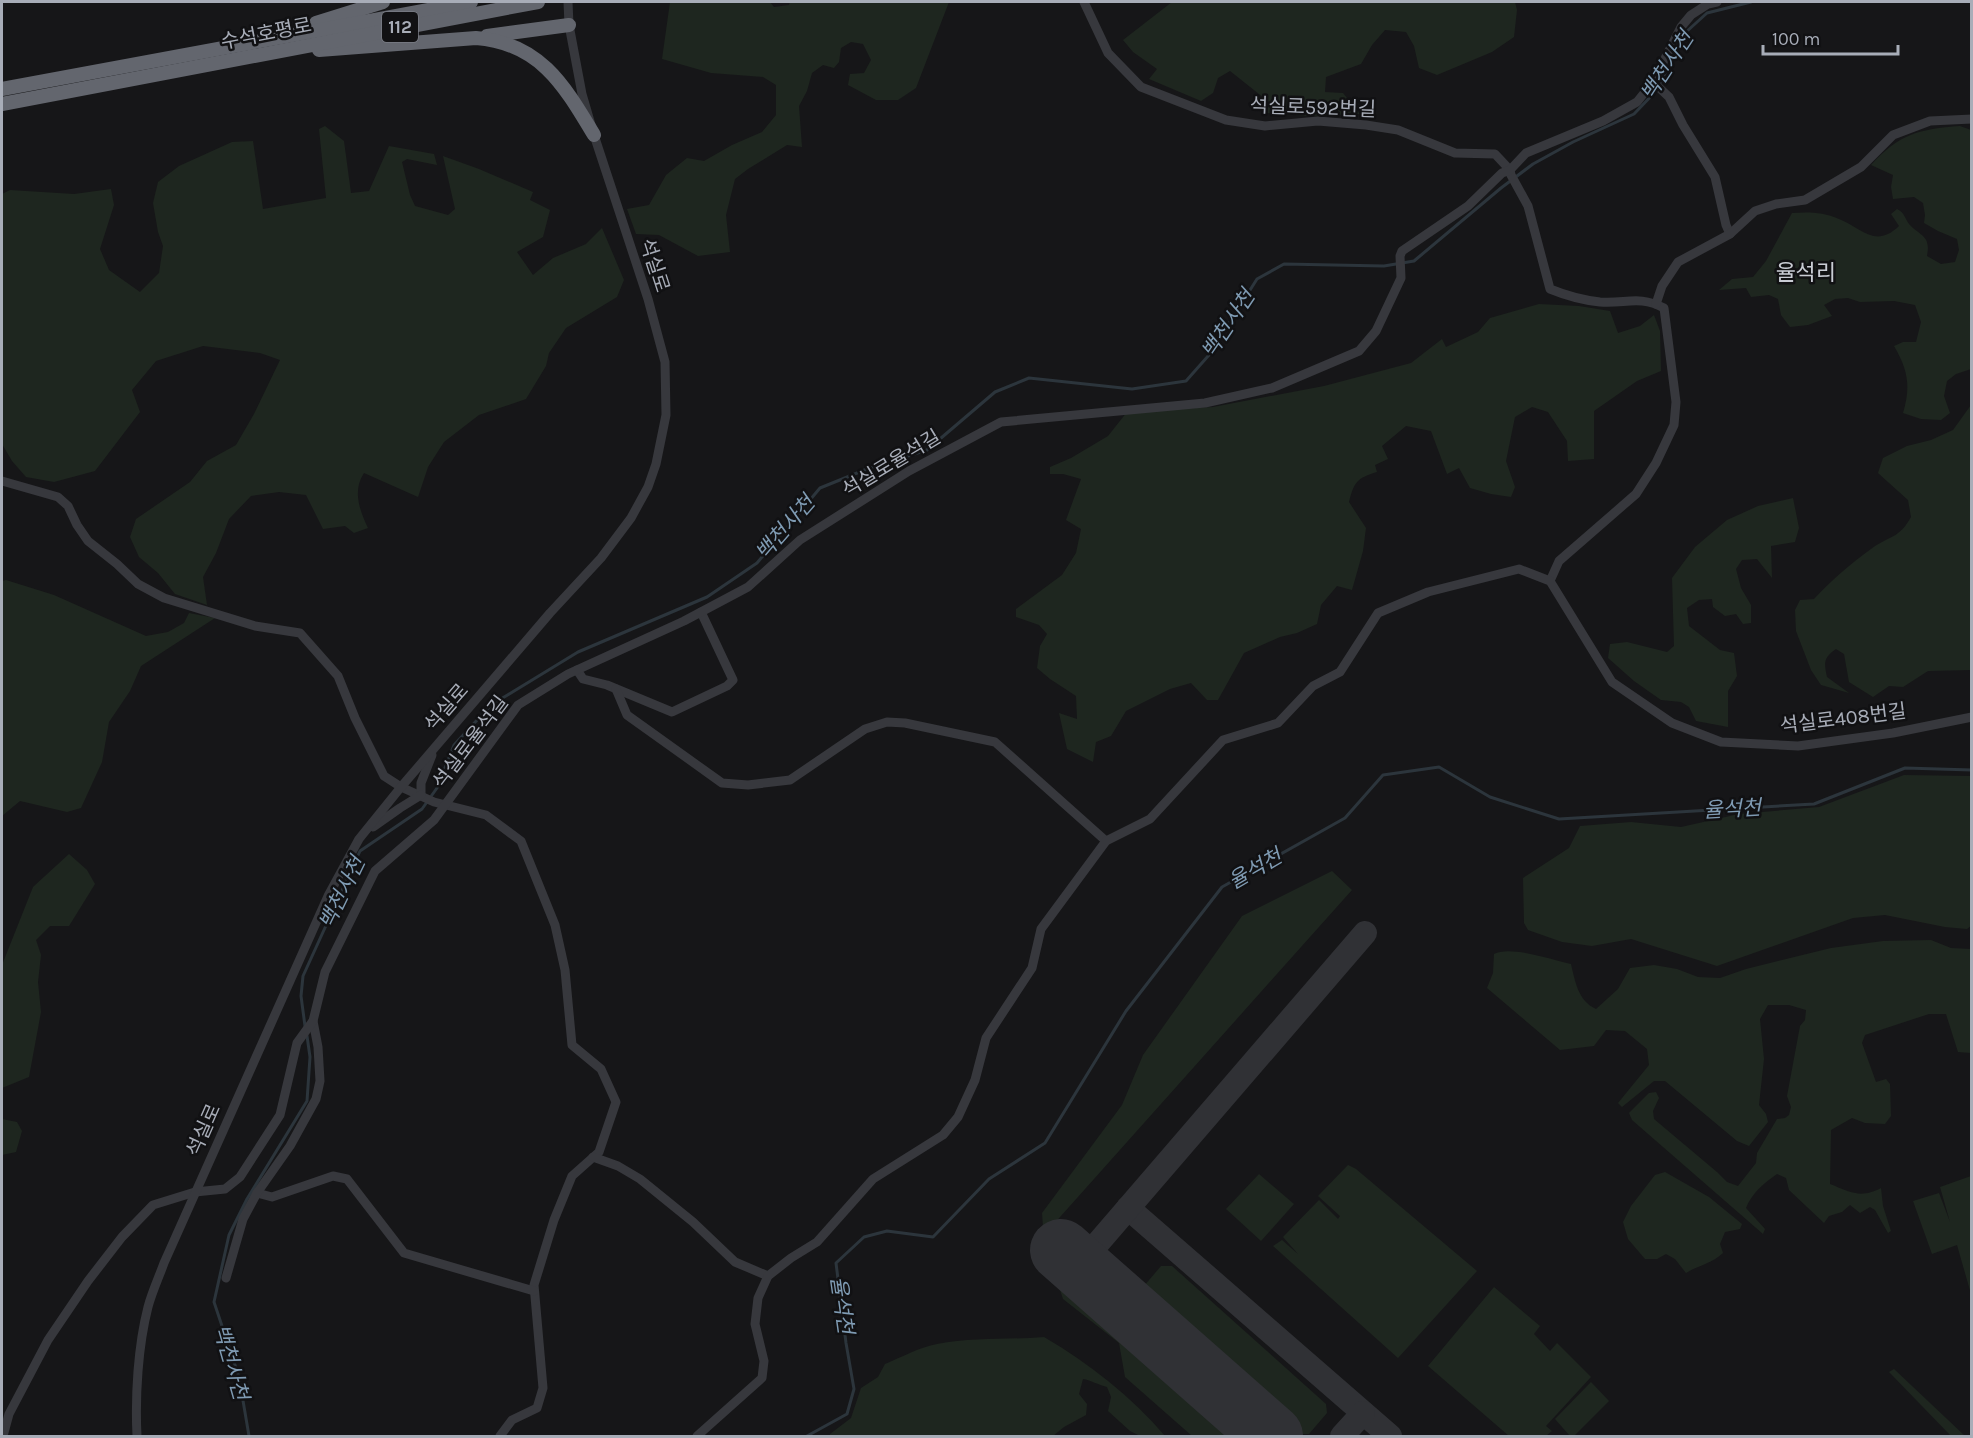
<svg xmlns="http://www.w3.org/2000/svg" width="1973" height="1438" font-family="Karla,'Noto Sans KR',sans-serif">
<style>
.green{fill:#1e261f}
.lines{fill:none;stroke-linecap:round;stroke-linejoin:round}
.stream{stroke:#2c353c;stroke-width:3}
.taxiway{stroke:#303135;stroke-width:24}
.runway{stroke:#303135;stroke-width:62}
.minor{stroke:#37383d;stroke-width:9}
.highway{stroke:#63666e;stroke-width:14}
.labels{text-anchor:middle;stroke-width:5;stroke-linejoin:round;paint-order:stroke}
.shield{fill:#111113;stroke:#7b7e86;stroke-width:1.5}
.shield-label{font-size:18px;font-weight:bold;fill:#a8adb8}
.street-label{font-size:20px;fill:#a8adb8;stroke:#111113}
.water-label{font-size:21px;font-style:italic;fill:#7f9bb3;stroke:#111113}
.quarter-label{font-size:22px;fill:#c9ccd4;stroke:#111113}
</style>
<rect width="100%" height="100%" fill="#161618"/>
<g class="green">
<polygon points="670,2 770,2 774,7 789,5 790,2 949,2 916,88 898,100 876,100 848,85 850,74 864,73 871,60 863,44 851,42 841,48 839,62 834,68 823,65 812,73 807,91 799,106 802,147 787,145 748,169 735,179 726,215 730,252 698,256 659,235 636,234 627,209 649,205 666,175 687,158 704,161 732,145 762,132 776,115 776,85 763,77 711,73 662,59"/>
<polygon points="1172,2 1515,2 1517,10 1514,37 1492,52 1437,75 1419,68 1414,46 1406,32 1385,30 1372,45 1361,64 1326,77 1325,92 1343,93 1360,114 1307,116 1267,113 1269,102 1230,71 1218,78 1213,93 1201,101 1149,79 1157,69 1133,52 1123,40"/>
<path d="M325,126L344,141L351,193L369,191L389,146L434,154L437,165L407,159L402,162L410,195L415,206L448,215L455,209L443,156L479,169L533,192L530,200L550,210L543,237L517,252L533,275L553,258L586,244L602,228L624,280L617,297L566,328L549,353L546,366L526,399L479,415L444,442L428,467L418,497L364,473C352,491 360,511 368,528L354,533L345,526L323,529L306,495L279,492L251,496L229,519L216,553L203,577L207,605L175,594L158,573L139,557L130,537L136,519L190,482L207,461L236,445L254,414L280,360L260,353L203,346L156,361L132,390L140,412L95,471L54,482L26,477L12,461L2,444V194L10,190L74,194L111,189L114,205L100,249L109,270L140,292L159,273L163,246L158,232L153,203L158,182L179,166L232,142L253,141L263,209L326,198L319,129Z"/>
<path d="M1960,126L1971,130V369L1956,374L1947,381L1944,396L1950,413L1941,420L1921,419L1903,413C1911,386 1908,370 1894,346L1903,342H1916L1921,322L1915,305L1894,301L1860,302L1848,298L1835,299L1824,305L1832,316L1808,325L1790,327L1781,315L1778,299L1769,295L1751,297L1746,288L1719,290L1732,279L1753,277L1766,261L1792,213C1809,212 1823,212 1839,219C1862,228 1875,249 1899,226L1891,214L1897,209C1905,213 1904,217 1909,224C1921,237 1931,235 1927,256L1941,264L1955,262L1959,250L1957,239L1938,231L1924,223L1925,215L1923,203L1914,197L1893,199L1891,187L1893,175L1871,165C1899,134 1919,129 1960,126Z"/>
<path d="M1539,304L1579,306L1610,311L1618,333L1640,326L1654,315L1660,331L1661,371L1637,381L1594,411V459L1568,461L1567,441L1548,412L1532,407L1515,417L1506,461L1515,487L1511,497L1491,494L1470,488L1459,468L1447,474L1431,431L1406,426L1382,446L1388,459L1375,465L1377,472C1357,478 1354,482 1349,502L1366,528L1363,551L1352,590L1337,586L1321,605L1317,624L1297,633L1280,637L1244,653L1218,700H1207L1191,683L1170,689L1126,711L1111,736L1096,742L1093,762L1067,749L1059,713L1077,719L1076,696L1050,679L1037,668L1040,646L1047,634L1039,625L1016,617V609L1062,575L1076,553L1081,529L1066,520L1081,479L1063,474H1050V467L1071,458L1108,436L1127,412L1213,407L1324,386L1411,363L1442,339L1446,347L1478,332L1490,318Z"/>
<path d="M1971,405V670L1928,671L1903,687L1889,686L1873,697L1849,682L1844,654L1836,649C1823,658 1824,663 1827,677L1849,693L1821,685L1811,670L1796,631L1795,610L1800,600L1814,599C1832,580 1850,564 1871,549C1890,535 1899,539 1911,517L1908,500L1878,473L1883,458L1907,446L1931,440L1953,430Z"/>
<polygon points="1793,498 1799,528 1795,542 1771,546 1772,578 1757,559 1742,560 1736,569 1741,588 1751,605 1751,623 1743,624 1736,614 1725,616 1713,607 1712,599 1699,600 1687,608 1689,626 1720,650 1734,653 1737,676 1728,691 1728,727 1696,721 1689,707 1681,702 1661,700 1634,681 1608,658 1610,644 1627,642 1667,652 1674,646 1672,578 1695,547 1727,520 1758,506"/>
<polygon points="6,580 54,595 146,636 168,632 184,623 189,613 215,618 141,666 130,691 109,722 102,762 81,808 67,812 20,801 2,816 2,581"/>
<polygon points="1904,775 1971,776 1972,925 1967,929 1945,927 1885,915 1853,918 1717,966 1631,939 1592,946 1562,942 1528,930 1524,923 1523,878 1569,848 1580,826 1631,822 1681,827 1739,814 1819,807"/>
<polygon points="69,854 87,870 95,884 69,926 50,926 36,940 41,955 38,982 41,1012 29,1077 2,1088 2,965 33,887"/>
<polygon points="1332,871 1352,890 1044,1235 1058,1274 1242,1436 1192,1436 1125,1377 1119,1343 1063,1299 1044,1242 1042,1213 1122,1105 1143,1055 1242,916"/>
<path d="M1931,940L1951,948L1971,949V1053L1958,1052L1946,1014H1929L1865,1035L1862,1043L1876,1082L1886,1079L1890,1084L1891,1116L1885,1124L1865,1123L1852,1118L1831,1130L1830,1184C1850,1192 1861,1199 1881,1188L1883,1206L1891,1231L1888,1233L1875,1210L1870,1207L1860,1213L1850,1205L1842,1212L1829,1216L1824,1223L1789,1190L1786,1178L1777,1174C1764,1183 1752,1193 1746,1208L1765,1229L1763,1234L1632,1120L1629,1113L1649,1093L1656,1092L1659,1098L1653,1111L1654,1119L1717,1172L1727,1182L1738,1186L1756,1163L1757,1153L1777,1119L1785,1118L1789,1115L1791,1107L1787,1096L1800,1026L1805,1020L1806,1010L1789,1005H1768L1760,1019L1764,1059L1759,1105L1766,1114L1768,1122L1749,1146L1737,1141L1665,1081H1654L1622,1107L1618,1103L1649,1065L1647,1049L1625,1031L1606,1030L1594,1046L1560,1050L1487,988L1493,973L1494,954C1510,945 1553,960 1571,964C1575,981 1578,1001 1596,1009L1618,989L1630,968L1654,965L1677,969L1698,977L1720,978L1746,969L1831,948L1883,941Z"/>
<polygon points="2,1119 17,1122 22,1131 16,1152 2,1155"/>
<polygon points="1348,1165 1356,1169 1477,1271 1398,1358 1273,1246 1282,1240 1298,1254 1283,1237 1319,1200 1338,1219 1340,1216 1318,1196"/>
<path d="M1665,1172L1709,1197L1742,1224L1740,1229L1725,1232L1720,1244L1723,1253C1711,1264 1699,1265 1686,1273L1675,1259L1666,1254L1657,1259H1645L1628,1239L1623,1222L1631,1206L1655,1175Z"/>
<polygon points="1259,1174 1294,1204 1261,1241 1226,1209"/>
<polygon points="1971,1176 1972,1176 1971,1294 1957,1245 1932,1254 1913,1201 1939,1193 1950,1222 1940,1187"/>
<polygon points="1161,1266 1172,1266 1326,1404 1327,1413 1309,1434 1299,1434 1145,1296 1144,1286"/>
<polygon points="1494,1287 1540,1326 1534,1334 1550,1351 1557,1343 1591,1377 1546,1426 1552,1431 1546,1436 1509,1436 1428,1366"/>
<path d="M1044,1337C1090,1364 1131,1396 1165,1436H1140L1130,1431L1108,1411L1111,1397L1107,1387C1098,1385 1091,1380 1083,1379L1079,1394L1087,1404L1086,1415L1064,1427L1053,1436H830V1434L851,1418L861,1388L878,1377L885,1364C902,1357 920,1347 937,1344C972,1337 1009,1340 1044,1337Z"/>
<polygon points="1894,1369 1965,1436 1951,1436 1889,1372"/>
<polygon points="1591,1382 1609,1401 1574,1436 1570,1436 1555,1419"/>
</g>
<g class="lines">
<g class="stream">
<polyline points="305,1026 301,996 303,976 360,851 422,809 437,788 454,745 491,705 578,652 707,597 757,563 820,488 867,469 927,450 995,392 1029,378 1132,389 1186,381 1209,355 1257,279 1284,264 1384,266 1414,261 1501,188 1533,164 1573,142 1634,114 1656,91 1685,33 1707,13 1751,2"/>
<polyline points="249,1436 239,1377 214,1302 229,1235 247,1199 307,1101 310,1057 307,1036"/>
<polyline points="807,1436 847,1414 854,1389 846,1343 836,1263 864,1237 887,1231 933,1237 989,1179 1045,1143 1126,1011 1222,887 1345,818 1383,775 1439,767 1490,797 1559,819 1814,804 1905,768 1972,770"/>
</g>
<g class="taxiway">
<polyline points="1128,1208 1390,1436"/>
<polyline points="1079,1265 1365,933"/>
<polyline points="1342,1436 1363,1413"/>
</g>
<polyline class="runway" points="1061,1250 1272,1436"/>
<g class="minor">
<polyline points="1084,2 1108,53 1141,87 1226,120 1265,126 1318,121 1366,125 1398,130 1455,153 1495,154 1510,170"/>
<polyline points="1653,82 1669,97 1683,125 1715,177 1726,225 1730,234"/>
<path d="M1510,170L1511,175L1528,206L1550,289C1567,296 1582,300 1600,302C1626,304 1639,295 1664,308L1676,402L1674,425L1656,463L1636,494L1559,561L1550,581"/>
<polyline points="1656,304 1662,286 1678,262 1730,234 1755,211 1776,204 1805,200 1861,167 1893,135 1930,121 1972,119"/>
<polyline points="2,481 58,497 68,506 77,525 88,541 117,564 138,584 164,598 255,626 300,633 338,676 355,718 384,776 401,787 434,802 486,815 521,841 555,925 565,970 572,1045 601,1069 616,1102 599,1152 572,1176 554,1220 534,1285 543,1388 537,1408 512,1420 500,1436"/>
<polyline points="577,670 583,679 607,685 672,712 727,686 733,680 701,612"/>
<polyline points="616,689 627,715 722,783 748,785 790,780 865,729 887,722 905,723 995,742 1106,841"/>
<polyline points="421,795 421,783 432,755"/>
<polyline points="373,827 400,808 421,795"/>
<polyline points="593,1157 618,1166 640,1179 693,1222 735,1262 768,1276"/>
<polyline points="257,1193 272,1197 333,1176 347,1179 404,1253 534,1291"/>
<polyline points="226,1278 243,1219 257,1193 290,1146 316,1099 320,1081 318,1047 313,1021"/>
<polyline points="3,1436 9,1414 48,1340 88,1281 122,1237 153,1205 195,1192 225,1189 240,1177 280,1115 297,1043 313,1021 325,972 375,871 434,820 518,705 568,674 684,621 748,587 800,540 909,471 1001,422 1205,403 1272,388 1359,351 1376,331 1401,278 1400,256 1402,251 1468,206 1502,173 1510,170 1526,153 1603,121 1637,102 1653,82 1681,27 1691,15 1708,4 1717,2"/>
<path d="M137,1436C135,1396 138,1346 148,1307C152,1292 159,1277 164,1263L328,896L359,839L401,787L550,613L601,558L631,518L648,487L656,464L666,415L665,362L648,299L594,135L582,94L569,25L568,2"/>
<polyline points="697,1436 762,1378 764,1361 755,1324 758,1298 768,1276 791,1258 817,1242 873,1179 943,1135 958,1117 975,1080 986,1038 1032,968 1041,929 1106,841 1150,819 1223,740 1278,723 1313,686 1340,672 1378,613 1428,592 1519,569 1550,581 1612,682 1672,723 1721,742 1798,746 1893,733 1972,717"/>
</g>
<g class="highway">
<polyline points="316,23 383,2"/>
<polyline points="487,36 569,25"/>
<path d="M319,50L476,38C540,43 564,85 594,135"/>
<polyline points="2,89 471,2"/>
<polyline points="2,104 538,2"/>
</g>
</g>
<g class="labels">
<rect class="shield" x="382" y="12" width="36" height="30" rx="4.5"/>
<g class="shield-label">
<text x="400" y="33">112</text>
</g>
<g class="street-label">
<text transform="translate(266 33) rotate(-11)" y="7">수석호평로</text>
<text transform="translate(1313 107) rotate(2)" y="7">석실로592번길</text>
<text transform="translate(655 265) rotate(72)" y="7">석실로</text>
<text transform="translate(891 463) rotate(-31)" y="7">석실로율석길</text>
<text transform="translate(446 707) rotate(-49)" y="7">석실로</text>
<text transform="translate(1843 718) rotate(-7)" y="7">석실로408번길</text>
<text transform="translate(470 742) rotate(-53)" y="7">석실로율석길</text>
<text transform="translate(203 1130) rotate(-66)" y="7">석실로</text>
</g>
<g class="water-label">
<text transform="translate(1667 66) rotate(-57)" y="7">백천사천</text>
<text transform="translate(1228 324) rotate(-56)" y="7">백천사천</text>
<text transform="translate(785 528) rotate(-49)" y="7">백천사천</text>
<text transform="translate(1732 809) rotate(-3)" y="7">율석천</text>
<text transform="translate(1255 869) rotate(-30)" y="7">율석천</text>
<text transform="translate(342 893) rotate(-64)" y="7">백천사천</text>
<text transform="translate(842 1305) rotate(82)" y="7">율석천</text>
<text transform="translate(231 1362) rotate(74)" y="7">백천사천</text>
</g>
<g class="quarter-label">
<text x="1806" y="280">율석리</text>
</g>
</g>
<rect width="1973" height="1438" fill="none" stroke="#a8adb8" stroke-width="6"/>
<path d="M1763 45v9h135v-9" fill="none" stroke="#a8adb8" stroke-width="3"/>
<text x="1772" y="45" font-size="18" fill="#a8adb8" stroke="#111113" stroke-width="4.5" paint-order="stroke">100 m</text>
</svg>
